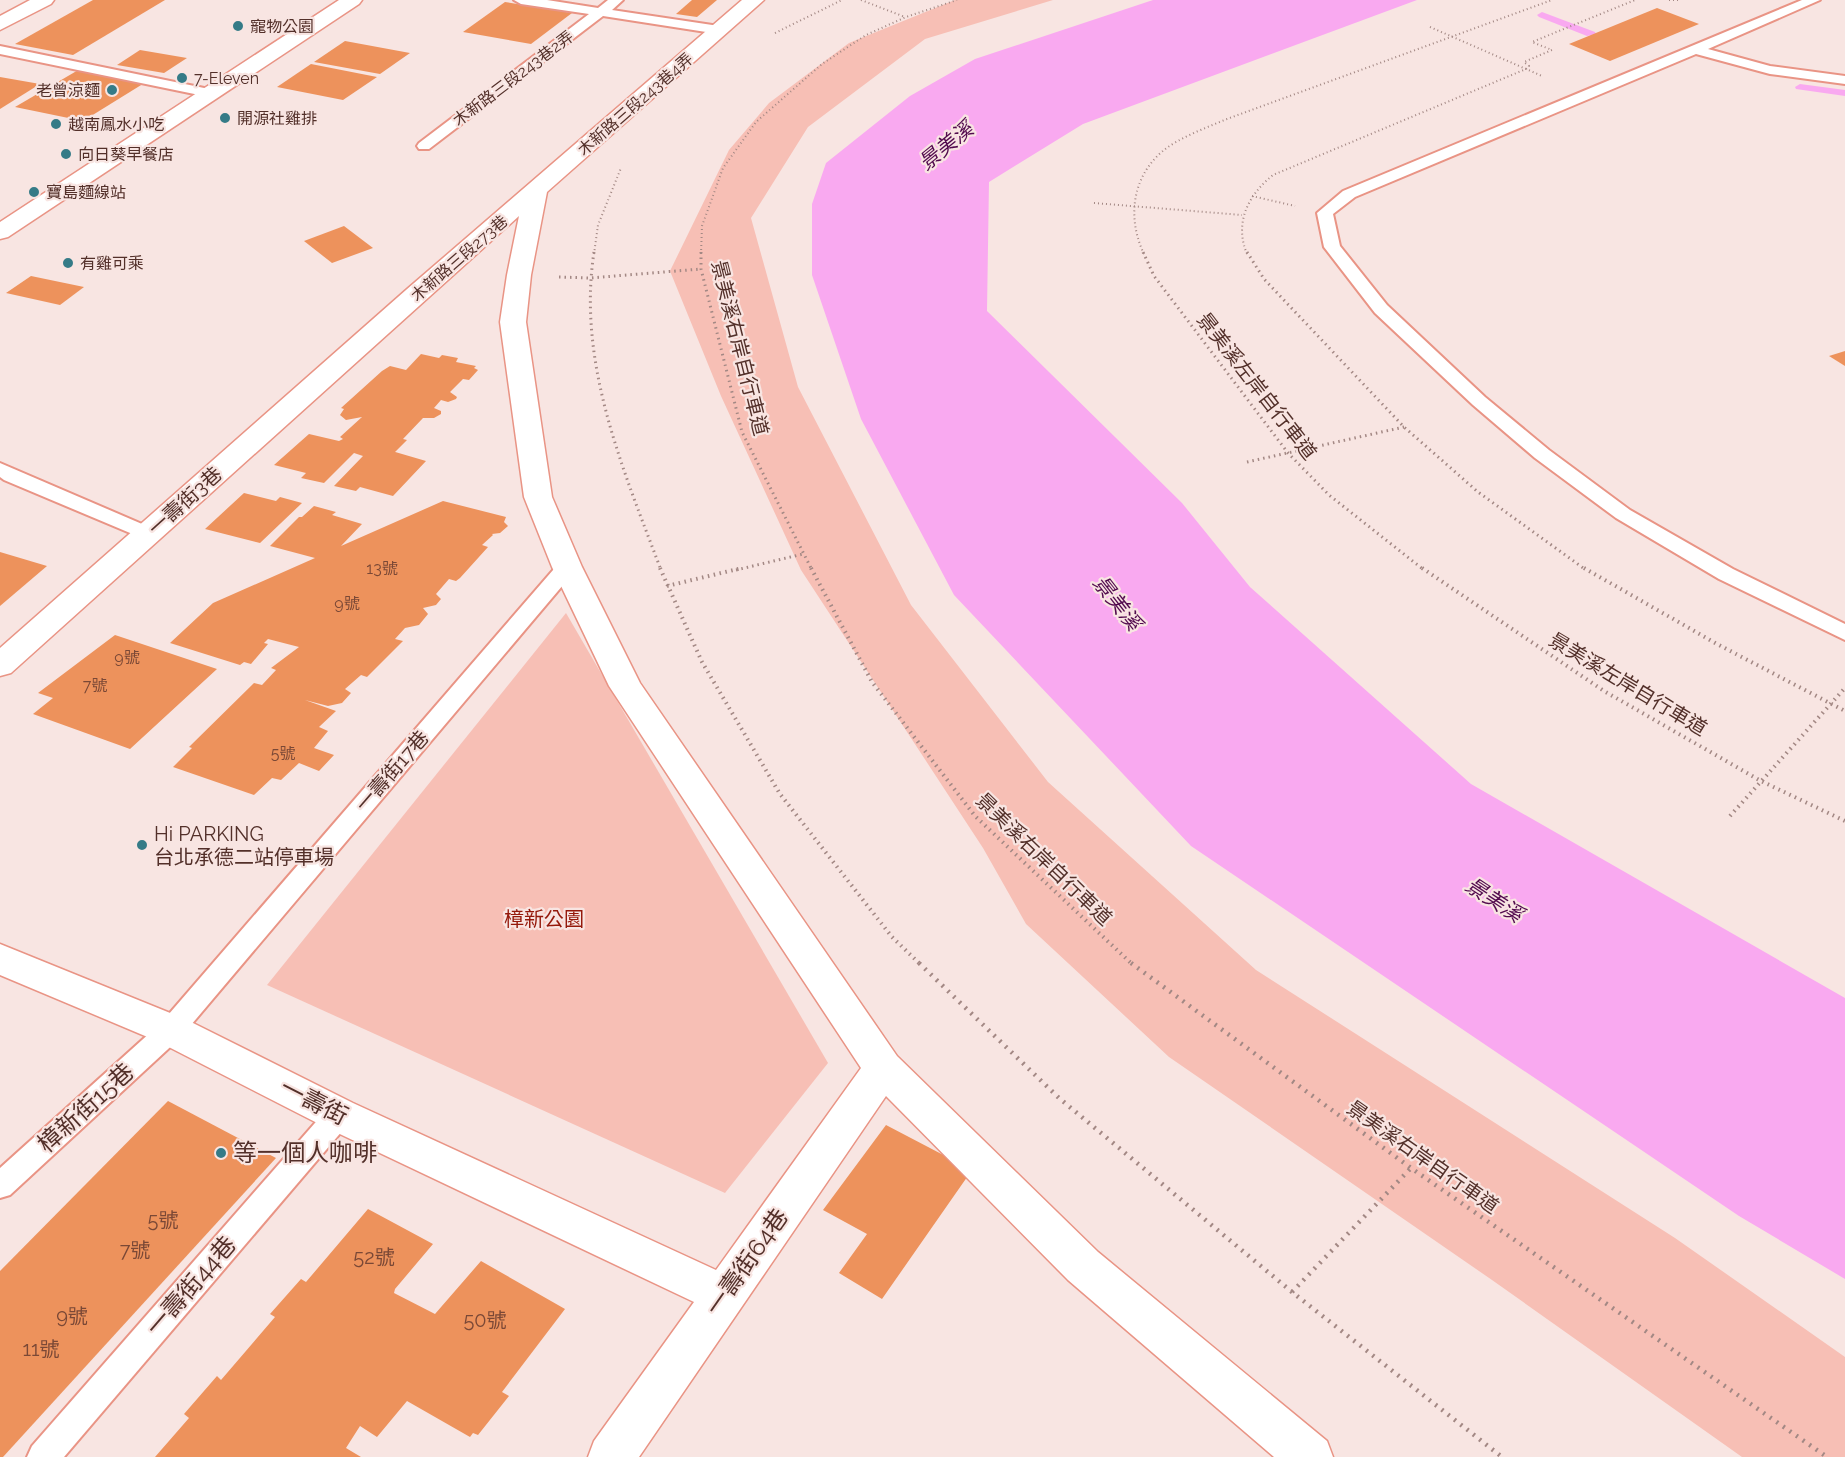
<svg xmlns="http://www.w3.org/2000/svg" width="1845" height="1457" font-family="Raleway,'Noto Sans TC',sans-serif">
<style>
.green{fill:#f7bfb5}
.water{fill:#f9a9f0}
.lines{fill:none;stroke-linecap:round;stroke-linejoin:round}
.stream{fill:#f9a9f0;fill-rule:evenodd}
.building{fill:#ed925c}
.lane-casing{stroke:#e99485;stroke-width:4}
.street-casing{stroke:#e99485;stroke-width:3}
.secondary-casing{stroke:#e99485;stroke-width:3}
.path-far3{stroke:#a38884;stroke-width:2;stroke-dasharray:1 3;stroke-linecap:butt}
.path-far2{stroke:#a38884;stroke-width:3;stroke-dasharray:1.5 4;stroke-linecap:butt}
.path-far1{stroke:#a38884;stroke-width:4;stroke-dasharray:1.5 4.5;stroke-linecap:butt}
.path{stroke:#a38884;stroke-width:4.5;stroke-dasharray:2 6;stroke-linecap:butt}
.lane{fill:#fff;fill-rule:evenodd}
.street{fill:#fff;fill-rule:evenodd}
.secondary{fill:#fff;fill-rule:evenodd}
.poi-dot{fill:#357b87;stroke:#f8e5e2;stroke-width:2}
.labels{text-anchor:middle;stroke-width:4.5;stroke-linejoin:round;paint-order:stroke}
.far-poi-label{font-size:16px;fill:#53302a;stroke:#f8e5e2;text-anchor:start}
.far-street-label{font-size:16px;fill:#53302a;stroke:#f8e5e2}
.number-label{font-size:16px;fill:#7a4836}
.street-label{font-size:20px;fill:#53302a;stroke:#f8e5e2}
.poi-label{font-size:20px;fill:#53302a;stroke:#f8e5e2;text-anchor:start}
.park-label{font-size:20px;fill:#95190b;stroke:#f8e5e2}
.near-number-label{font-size:20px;fill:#7a4836}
.water-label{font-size:21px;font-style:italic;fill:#520a4e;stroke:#f8e5e2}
.near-street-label{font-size:24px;fill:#53302a;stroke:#f8e5e2}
.near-poi-label{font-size:24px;fill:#53302a;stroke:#f8e5e2;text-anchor:start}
</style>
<rect width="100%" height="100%" fill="#f8e5e2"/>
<g class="green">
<polygon points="955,0 1053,0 925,39 808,127 751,218 798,387 911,605 1048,782 1256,970 1675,1238 1845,1357 1845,1457 1742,1457 1492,1280 1169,1057 1026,924 983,848 801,570 721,396 670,271 729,150 769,103 849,43"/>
<polygon points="566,613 828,1063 725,1193 267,985"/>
</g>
<polygon class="water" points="1153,0 1417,0 1083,124 989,182 987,311 1182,503 1250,587 1471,784 1845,998 1845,1279 1739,1216 1191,846 954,595 861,419 812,275 812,204 826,163 910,96 975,59"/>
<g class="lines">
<g class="stream">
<polygon points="1542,12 1595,32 1596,34 1587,36 1539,17 1537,15"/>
<polygon points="1800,84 1845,90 1845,96 1796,89 1795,87"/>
</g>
</g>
<g class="building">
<polygon points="93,0 165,0 73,55 15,44"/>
<polygon points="692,0 717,0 697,17 676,14"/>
<polygon points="505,2 572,13 531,44 463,32"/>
<polygon points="1657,8 1699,24 1610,61 1569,44"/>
<polygon points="345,41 410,53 380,74 314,62"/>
<polygon points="140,50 187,58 164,73 117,65"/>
<polygon points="311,64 377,77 343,100 277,87"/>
<polygon points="80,69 146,82 83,121 15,107"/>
<polygon points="0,77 40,84 0,109"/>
<polygon points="344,226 373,248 332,263 304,241"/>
<polygon points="31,276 84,287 60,305 6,293"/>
<polygon points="1845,351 1845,366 1829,356"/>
<polygon points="421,354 439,358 442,355 458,358 456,362 476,366 474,368 478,370 469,380 463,379 450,392 457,397 456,399 448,402 441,400 434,408 441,411 441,414 434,418 423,418 403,439 407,440 395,452 385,449 426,461 393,496 360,487 356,491 334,486 363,456 354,453 324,483 301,478 306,473 274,465 309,434 339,441 343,439 340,437 362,417 346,420 340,415 344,409 341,408 382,371 390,366 406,370"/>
<polygon points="244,493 276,501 280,497 302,503 260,543 205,529"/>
<polygon points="443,501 506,517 504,522 508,526 500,533 492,534 493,535 482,545 488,547 460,578 456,581 449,579 436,594 441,599 436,605 423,608 428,614 419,625 405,628 395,639 403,641 367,677 361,675 345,689 351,693 342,703 328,706 305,700 336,711 319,727 328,731 314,748 334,755 319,771 299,763 281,780 272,778 254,795 173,767 192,748 189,747 254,683 262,685 276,670 271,668 299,647 268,639 264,643 268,644 251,664 244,662 240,665 170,643 213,603 315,558 270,546 299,517 302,517 314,506 336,512 332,515 362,524 341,546"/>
<polygon points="0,552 47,566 0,606"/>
<polygon points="115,635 217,669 130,749 33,714 53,698 38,693"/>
<polygon points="168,1101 276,1158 3,1457 0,1457 0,1271"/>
<polygon points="886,1125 972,1170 882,1299 839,1273 867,1234 823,1210"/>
<polygon points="368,1209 433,1244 395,1289 394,1293 435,1314 481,1261 565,1309 502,1392 509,1396 478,1435 473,1433 470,1437 407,1401 377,1437 360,1426 346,1448 361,1457 155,1457 189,1418 184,1414 217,1376 221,1380 275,1317 270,1314 301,1279 306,1282"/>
</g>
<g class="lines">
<g class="lane-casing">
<g id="lane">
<polygon points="514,0 547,0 598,8 608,0 623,0 612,10 719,26 726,30 719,34 603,16 429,149 419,149 417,146 419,143 589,14 521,4"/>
<polygon points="1802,0 1820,0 1708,49 1770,66 1845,76 1845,84 1770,74 1696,54 1355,197 1333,214 1340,246 1387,305 1485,397 1549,450 1630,510 1733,569 1845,624 1845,640 1719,579 1616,518 1535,458 1473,405 1375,313 1324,247 1317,213 1343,191"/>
<polygon points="0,46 209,89 216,93 209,97 0,54"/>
<polygon points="0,463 156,530 159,534 156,538 149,540 142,538 4,480 0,477"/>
<polygon points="567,561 574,562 577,567 574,572 180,1038 10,1195 0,1198 0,1168 162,1022 560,562"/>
<polygon points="339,1103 349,1107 353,1115 349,1123 64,1457 27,1457 32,1446 329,1107"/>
</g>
</g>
<g class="street-casing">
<g id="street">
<polygon points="30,0 54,0 51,4 0,30 0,16"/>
<polygon points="742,0 764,0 547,192 531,275 526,322 552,497 582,567 640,683 897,1056 1098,1252 1327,1441 1333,1457 1274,1457 1068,1280 886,1096 639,1457 588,1457 594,1441 694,1302 325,1127 157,1041 0,975 0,944 185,1019 353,1103 716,1270 861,1068 609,686 552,567 524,497 500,322 507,275 519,216 11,673 0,676 0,648 406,290"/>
</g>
</g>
<g class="secondary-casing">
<polygon id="secondary" points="339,0 362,0 359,4 8,237 0,239 0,222"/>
</g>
<g class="path-far3">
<polyline points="861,0 905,17"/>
<polyline points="1669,0 1678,0"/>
<polyline points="1430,27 1542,76"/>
<polyline points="775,33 842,0"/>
<polyline points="1526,69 1529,66 1524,62 1552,50 1532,42 1635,0"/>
<polyline points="1252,196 1295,206"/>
<polyline points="1094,203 1242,215"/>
<polyline points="594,254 598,225 621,168"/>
<polyline points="701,254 702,226 723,168 756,122 822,64 866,35 906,17 957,0"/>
<path d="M1144,254C1124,212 1135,165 1176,142C1192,133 1210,126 1227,119L1552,0"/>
<path d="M1247,254C1234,223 1248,195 1273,175L1526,69"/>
</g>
<g class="path-far2">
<path d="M594,252C577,363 623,469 661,570"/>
<polyline points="701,252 701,269 742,432 812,570"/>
<polyline points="1143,252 1154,276 1288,453 1329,495 1424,570"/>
<polyline points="1247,252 1264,279 1404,427 1478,492 1586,570"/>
<polyline points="559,277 590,278 701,269"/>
<polyline points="1247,462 1404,427"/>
<polyline points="736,570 803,554"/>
</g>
<g class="path-far1">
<polyline points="660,568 702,662 780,794 892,937 921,965"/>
<polyline points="811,568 872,682 975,816 1133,965"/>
<polyline points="1422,568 1604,691 1761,781 1845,821"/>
<polyline points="1584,568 1717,644 1845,711"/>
<polyline points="667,586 742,568"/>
<polyline points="1730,816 1845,688"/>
</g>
<g class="path">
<polyline points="919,963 1059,1098 1292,1292 1502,1457"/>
<polyline points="1131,963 1411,1168 1827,1457"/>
<polyline points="1292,1292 1411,1168"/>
</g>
<use href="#lane" class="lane"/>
<use href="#street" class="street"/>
<use href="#secondary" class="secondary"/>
</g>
<g class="poi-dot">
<circle cx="238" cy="26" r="6"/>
<circle cx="182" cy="78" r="6"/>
<circle cx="112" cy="90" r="6"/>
<circle cx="225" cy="118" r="6"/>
<circle cx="56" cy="124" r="6"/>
<circle cx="66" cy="154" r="6"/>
<circle cx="34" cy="192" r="6"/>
<circle cx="68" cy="263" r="6"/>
<circle cx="142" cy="845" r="6"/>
<circle cx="221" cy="1153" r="6"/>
</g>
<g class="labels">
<g class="far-poi-label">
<text x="250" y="32">寵物公園</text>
<text x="194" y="84">7-Eleven</text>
<text x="100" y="96" text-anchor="end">老曾涼麵</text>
<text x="237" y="124">開源社雞排</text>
<text x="68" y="130">越南鳳水小吃</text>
<text x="78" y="160">向日葵早餐店</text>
<text x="46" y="198">寶島麵線站</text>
<text x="80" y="269">有雞可乘</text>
</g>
<g class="far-street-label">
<text transform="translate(513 78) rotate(-37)" y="6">木新路三段243巷2弄</text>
<text transform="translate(635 104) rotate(-41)" y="6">木新路三段243巷4弄</text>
<text transform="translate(459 258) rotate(-41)" y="6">木新路三段273巷</text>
</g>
<g class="number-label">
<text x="382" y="574">13號</text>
<text x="347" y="609">9號</text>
<text x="127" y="663">9號</text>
<text x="95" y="691">7號</text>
<text x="283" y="759">5號</text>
</g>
<g class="street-label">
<text transform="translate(740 348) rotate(76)" y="7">景美溪右岸自行車道</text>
<text transform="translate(1257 386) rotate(52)" y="7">景美溪左岸自行車道</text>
<text transform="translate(185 501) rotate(-42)" y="7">一壽街3巷</text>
<text transform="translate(1628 684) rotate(31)" y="7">景美溪左岸自行車道</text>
<text transform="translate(392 771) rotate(-49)" y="7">一壽街17巷</text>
<text transform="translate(1044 859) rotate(44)" y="7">景美溪右岸自行車道</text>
<text transform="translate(1423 1157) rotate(35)" y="7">景美溪右岸自行車道</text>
</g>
<g class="poi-label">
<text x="154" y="841">Hi PARKING<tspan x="154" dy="23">台北承德二站停車場</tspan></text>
</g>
<g class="park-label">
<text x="544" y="926">樟新公園</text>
</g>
<g class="near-number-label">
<text x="163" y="1227">5號</text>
<text x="135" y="1257">7號</text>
<text x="374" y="1264">52號</text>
<text x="72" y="1323">9號</text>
<text x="485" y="1327">50號</text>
<text x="41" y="1356">11號</text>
</g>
<g class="water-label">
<text transform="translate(946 146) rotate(-39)" y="7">景美溪</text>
<text transform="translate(1117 603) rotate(52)" y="7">景美溪</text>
<text transform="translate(1494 900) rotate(33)" y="7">景美溪</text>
</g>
<g class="near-street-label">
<text transform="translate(314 1102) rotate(27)" y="8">一壽街</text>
<text transform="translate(86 1108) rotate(-42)" y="8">樟新街15巷</text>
<text transform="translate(747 1262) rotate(-55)" y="8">一壽街64巷</text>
<text transform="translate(191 1286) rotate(-49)" y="8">一壽街44巷</text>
</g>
<g class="near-poi-label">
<text x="233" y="1161">等一個人咖啡</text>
</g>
</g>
</svg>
